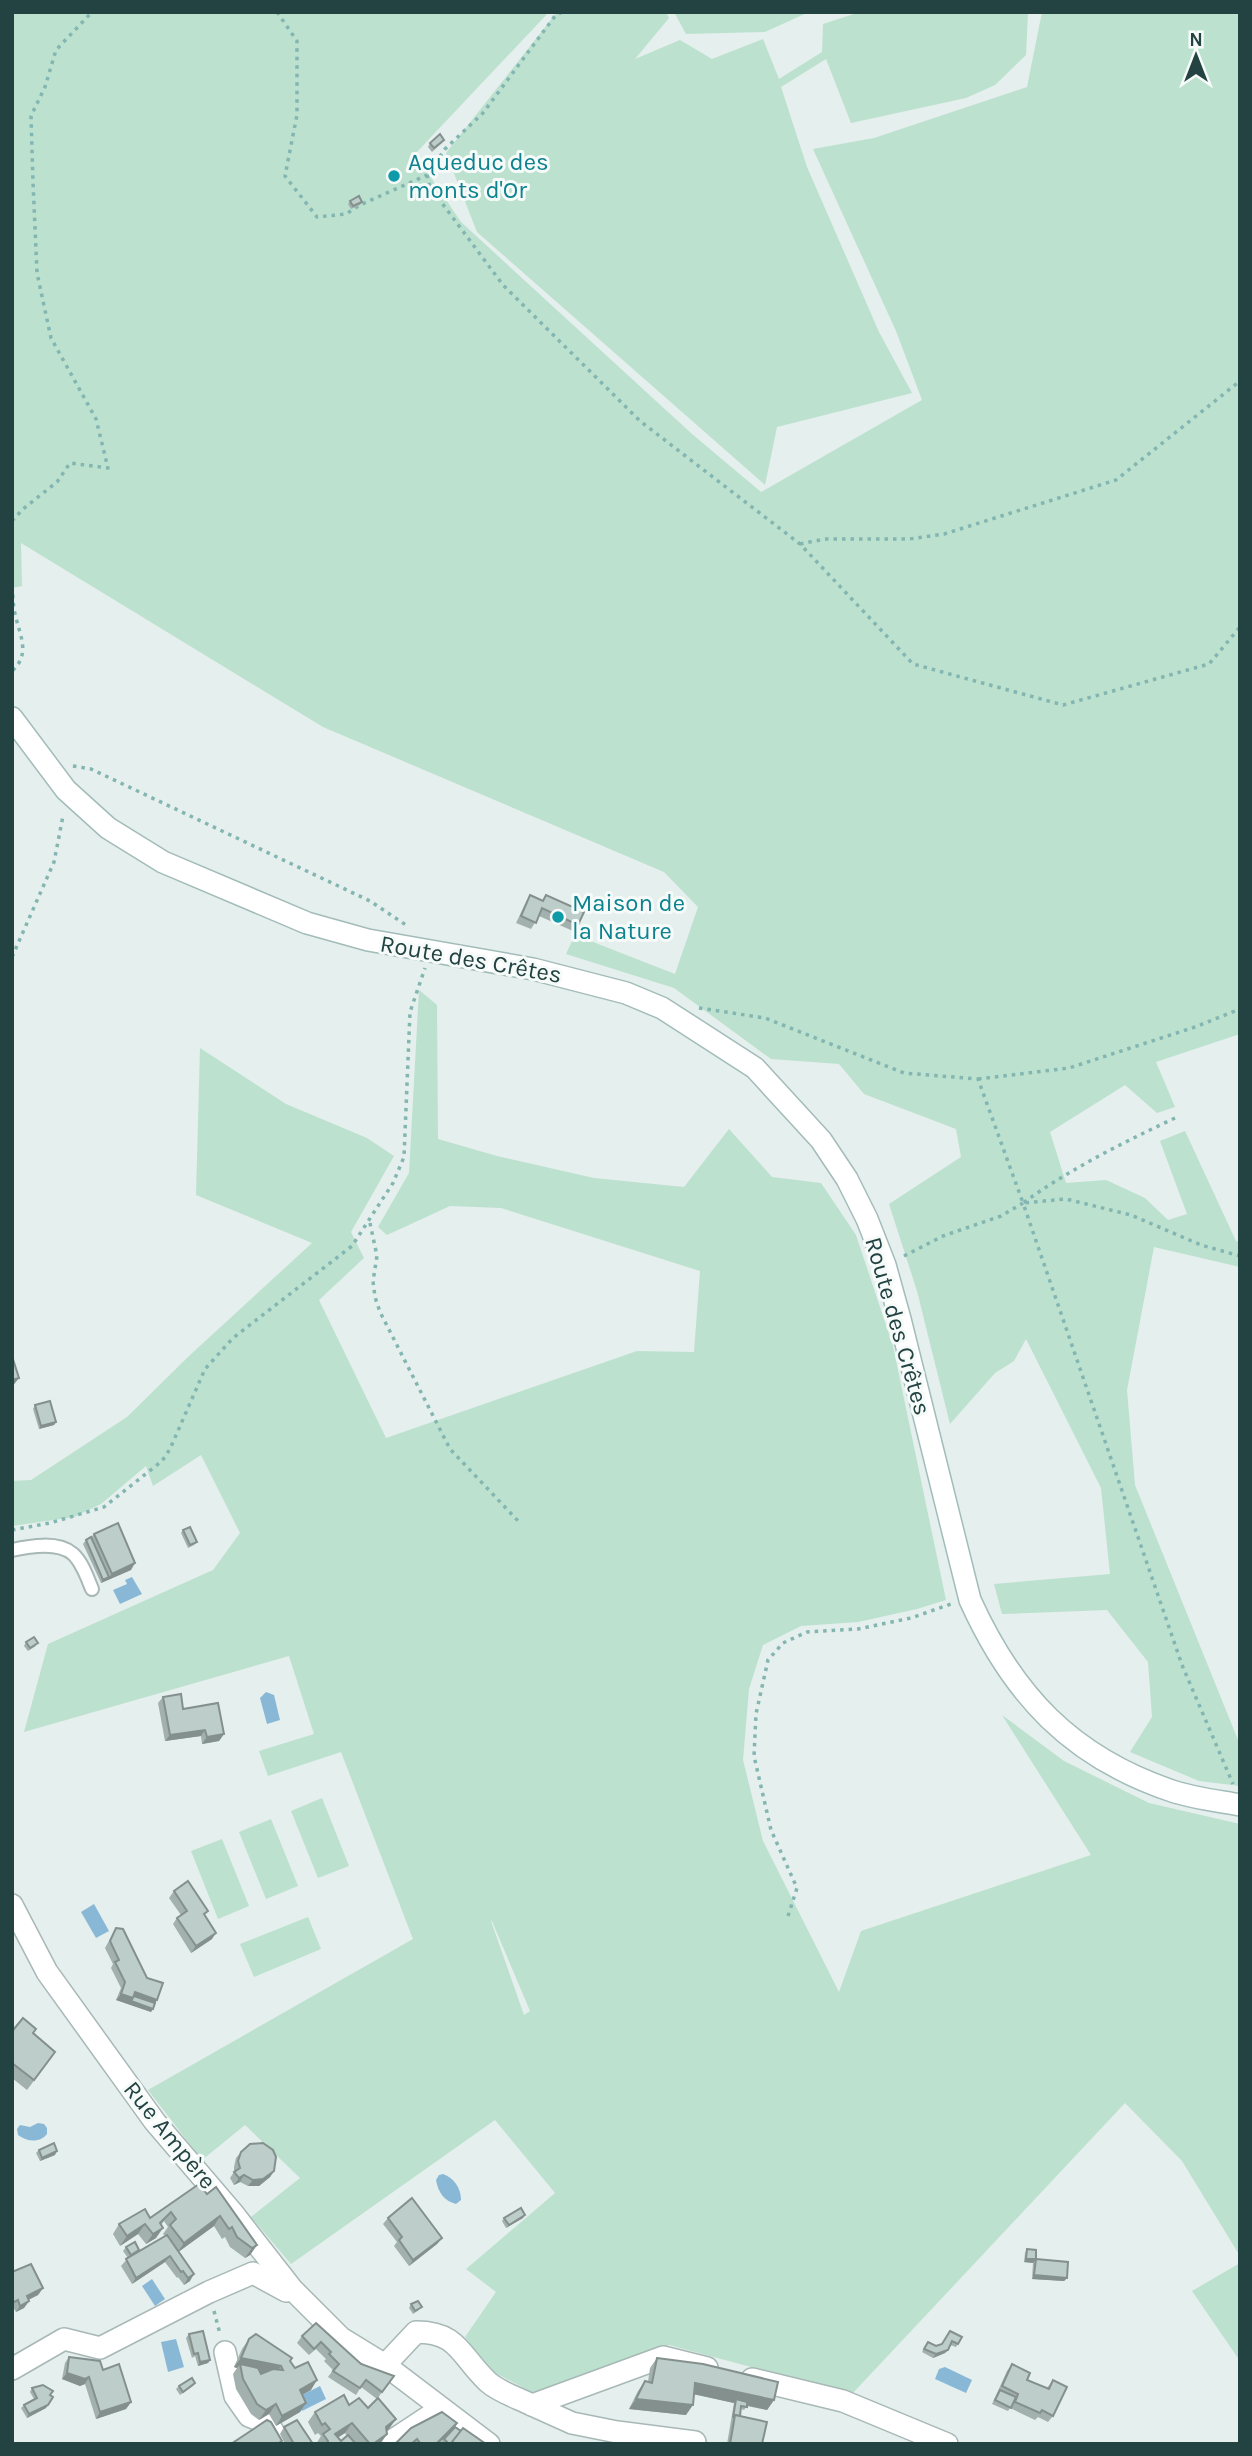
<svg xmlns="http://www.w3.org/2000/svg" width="1252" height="2456" font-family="Karla,sans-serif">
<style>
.green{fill:#bce1cf;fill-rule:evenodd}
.water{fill:#89b8d7}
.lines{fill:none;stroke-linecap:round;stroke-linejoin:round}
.lane-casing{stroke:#a7b8b6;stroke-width:16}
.street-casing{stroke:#a7b8b6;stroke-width:24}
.secondary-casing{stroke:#a2bcb9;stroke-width:24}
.path{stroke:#83b5b1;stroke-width:3.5;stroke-dasharray:3.5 5;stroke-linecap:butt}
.lane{stroke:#fff;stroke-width:12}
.street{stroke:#fff;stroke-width:21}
.secondary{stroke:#fff;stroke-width:21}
.wall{fill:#a2b0ae;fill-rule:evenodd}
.shaded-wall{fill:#84908d}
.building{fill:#bccdca;stroke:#84908d;stroke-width:2}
.culture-dot{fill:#0f9aa8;stroke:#f6fbf9;stroke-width:2.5}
.labels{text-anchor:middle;stroke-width:6;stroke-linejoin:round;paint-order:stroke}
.culture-label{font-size:24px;fill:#0d838f;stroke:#f6fbf9;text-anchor:start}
.street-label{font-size:24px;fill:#224342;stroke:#f6fbf9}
</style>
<rect width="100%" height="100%" fill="#e5efed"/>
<g class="green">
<polygon points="12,12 549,12 415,154 461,222 692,434 761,492 922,400 896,331 813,149 874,138 1027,87 1042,12 1240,12 1240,1034 1156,1062 1175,1107 1157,1113 1125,1085 1050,1132 1066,1183 1106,1180 1145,1198 1168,1220 1187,1214 1160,1141 1185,1131 1236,1241 1240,1242 1240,1267 1154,1247 1127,1390 1135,1485 1240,1745 1240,1786 1199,1781 1130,1752 1152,1717 1148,1662 1107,1610 1002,1614 994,1584 1110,1574 1101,1488 1026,1339 1014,1361 995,1373 950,1424 917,1291 889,1204 961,1157 956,1129 864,1094 839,1064 771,1059 674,988 566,954 575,935 675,974 698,907 664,872 323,727 21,543 22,586 12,588"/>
<polygon points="557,12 666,12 669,18 635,59 680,40 712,59 763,39 779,79 822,52 823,24 860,12 1028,12 1026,55 995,85 966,98 851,123 826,59 781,87 807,167 879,332 912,393 777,427 765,485 477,232 446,153"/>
<polygon points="674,12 809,12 765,32 686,34"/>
<path d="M419,990L437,1005L438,1139L497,1156L594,1178L684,1187L729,1129L772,1177L821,1183L856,1235L893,1346L946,1600L917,1609L858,1622L801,1626L763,1645L749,1689L743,1760L763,1841L839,1992L861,1931L1091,1855L1002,1715L1064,1761L1149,1803L1240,1824V2256L1182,2161L1125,2103L852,2394L669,2345L535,2394L490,2370L465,2337L496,2292L466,2269L555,2193L495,2120L291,2264L251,2217L300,2178L245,2125L202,2160L148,2090L413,1939L341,1752L268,1776L259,1751L314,1734L289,1656L24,1732L48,1644L213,1570L240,1533L201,1455L153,1486L146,1466L101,1504L74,1517L12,1526V1481L31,1480L127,1417L189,1356L312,1243L196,1195L200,1048L286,1104L367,1138L394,1156L351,1232L364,1258L319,1300L386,1438L637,1351L694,1352L700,1271L501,1208L450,1206L387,1235L378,1227L409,1173ZM492,1921L530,2011L524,2015L491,1921Z"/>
<polygon points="322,1798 349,1866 318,1878 291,1811"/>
<polygon points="271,1819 298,1886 266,1899 239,1832"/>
<polygon points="222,1839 249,1906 218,1919 191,1851"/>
<polygon points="308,1917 321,1949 254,1977 240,1944"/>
<polygon points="1240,2263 1240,2361 1192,2291"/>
</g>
<g class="water">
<polygon points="132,1577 142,1594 120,1604 113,1590 127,1584 125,1580"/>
<polygon points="266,1692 274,1695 280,1720 267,1724 260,1698"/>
<polygon points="94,1904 109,1931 96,1938 81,1912"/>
<path d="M38,2123L44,2124L47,2128V2134C40,2143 27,2142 18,2135L17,2129L20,2125L30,2127Z"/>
<path d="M443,2174C454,2178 461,2188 461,2200L456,2204C444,2201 438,2192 436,2180L439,2175Z"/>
<polygon points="152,2279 165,2299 155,2306 142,2286"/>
<polygon points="176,2339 184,2367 168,2372 161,2342"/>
<polygon points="945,2367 972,2380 966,2393 935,2379 939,2369"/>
<polygon points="320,2386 326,2399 302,2411 296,2398"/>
</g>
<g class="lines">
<g class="lane-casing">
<path id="lane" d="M12,1550C30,1546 58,1541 73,1554C82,1562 87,1577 92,1589"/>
</g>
<g class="street-casing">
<g id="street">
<polyline points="12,1905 47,1972 155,2122 232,2212 292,2289 341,2338 385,2365 489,2444"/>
<polyline points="225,2352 235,2396 249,2416 269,2424 280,2444"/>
<path d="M385,2365L416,2332C459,2332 460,2356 488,2382C499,2392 518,2398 532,2405L663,2357L707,2368"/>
<polyline points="12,2369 64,2339 100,2348 209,2292 253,2273 286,2291 290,2290"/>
<polyline points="752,2379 843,2401 947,2444"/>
<polyline points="532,2405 572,2423 617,2432 695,2442"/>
<polyline points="387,2444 440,2409"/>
</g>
</g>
<g class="secondary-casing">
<path id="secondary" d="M12,718L66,790L108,828L163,862L307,923L368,940L533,969L626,993L662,1008L755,1068L821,1140L847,1179L867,1219L885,1265L900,1319L970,1600C1013,1695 1071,1757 1172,1791C1193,1798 1218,1801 1240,1805"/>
</g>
<g class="path">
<polyline points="277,12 297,41 297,115 285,176 317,217 346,214 360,205 427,175"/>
<polyline points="562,12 555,16 483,113 445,149 427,175 430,187 503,285 640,421 800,544 913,664 1063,705 1209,664 1240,627"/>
<polyline points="12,521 23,509 57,482 70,463 108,468 96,419 51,338 37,273 33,182 31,116 45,87 56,50 92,12"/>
<polyline points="800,544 825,539 909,539 944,534 1116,480 1240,381"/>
<path d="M12,586C13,596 13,605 15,614C20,636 31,654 12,671"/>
<polyline points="73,766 91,769 370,901 406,925"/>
<polyline points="12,957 54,862 63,816"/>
<polyline points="699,1008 765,1018 904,1073 978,1079 1023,1203 1066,1199 1131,1215 1201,1245 1240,1256"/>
<polyline points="978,1079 1069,1068 1195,1027 1240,1009"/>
<path d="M1175,1118C1122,1143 1070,1169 1023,1203L1182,1665L1233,1784"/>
<polyline points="370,1223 377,1256 373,1281 375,1297 380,1312 450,1449 521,1524"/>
<polyline points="904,1256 943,1236 1001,1216 1023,1203"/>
<polyline points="12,1530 50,1523 104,1507 162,1461 170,1449 205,1369 233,1338 352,1246 393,1183 404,1157 410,1012 425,968"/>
<polyline points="788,1916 797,1888 771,1830 754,1756 756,1714 768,1660 783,1643 807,1632 858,1629 911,1618 951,1604"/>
<polyline points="214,2311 220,2334"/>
</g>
<use href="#lane" class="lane"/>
<use href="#street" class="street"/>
<use href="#secondary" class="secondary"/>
</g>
<g class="wall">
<polygon points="430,143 442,143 432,152 428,147"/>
<polygon points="350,201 362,202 360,205 351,209 348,204"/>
<polygon points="530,895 542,901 546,895 578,925 573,931 539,916 531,929 516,923 526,902"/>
<polygon points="35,1405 56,1422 54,1425 39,1429 33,1409"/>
<polygon points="183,1530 197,1542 194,1545 188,1548 181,1533"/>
<polygon points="94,1534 131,1570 101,1583 83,1544 86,1540 91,1537"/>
<polygon points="26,1642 36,1646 28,1651 24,1646"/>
<polygon points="163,1697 224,1734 219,1741 202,1744 201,1736 165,1741 158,1703"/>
<polygon points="174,1891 205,1916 212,1939 191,1953 173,1924 177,1918 181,1915 169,1898"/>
<polygon points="116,1928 155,2003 151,2012 116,2000 121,1988 111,1968 113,1964 105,1948"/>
<polygon points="12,2026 14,2029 33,2034 48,2062 27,2090 12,2078"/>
<polygon points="39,2150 55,2155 40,2161 36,2153"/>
<polygon points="241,2152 274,2171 270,2177 259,2186 248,2186 240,2182 234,2185 230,2178 234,2172 234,2167 236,2158"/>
<polygon points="207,2194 257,2245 250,2255 245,2258 230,2247 225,2237 222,2239 214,2226 178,2252 190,2281 184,2285 178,2277 177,2278 165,2262 132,2284 121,2266 128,2258 123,2251 126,2247 138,2252 165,2236 163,2234 168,2227 164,2221 161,2225 156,2238 146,2244 138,2234 120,2246 113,2234 119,2224 150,2218"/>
<polygon points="388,2218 442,2238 437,2244 409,2266 394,2246 397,2242 383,2224"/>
<polygon points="504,2218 523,2218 506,2228 502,2221"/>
<polygon points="1027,2249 1036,2259 1067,2278 1064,2281 1032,2279 1033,2263 1024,2262 1025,2253"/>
<polygon points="12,2272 43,2288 38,2295 28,2300 29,2301 24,2308 16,2312 13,2307 12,2307"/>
<polygon points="411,2304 419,2310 413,2314 409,2308"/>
<polygon points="316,2323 361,2364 394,2376 377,2399 361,2387 356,2395 328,2377 333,2370 324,2361 326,2359 316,2349 309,2355 297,2343 302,2336"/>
<polygon points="950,2331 958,2344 956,2347 950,2345 945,2353 933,2358 922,2352 928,2342 936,2346 942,2344"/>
<polygon points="189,2334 210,2360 208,2363 198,2366 195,2356 192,2358 186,2338"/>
<polygon points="249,2339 290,2361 311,2390 302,2395 306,2403 300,2412 276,2426 269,2414 259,2420 251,2414 236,2389 233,2374 237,2368 234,2367 242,2349"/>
<polygon points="69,2357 103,2370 131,2402 126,2409 96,2419 85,2384 80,2386 62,2379 65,2363"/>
<polygon points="657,2358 774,2400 767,2410 747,2406 744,2410 741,2409 740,2416 762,2444 727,2444 734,2403 694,2394 686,2415 629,2409 638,2391 645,2381 648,2382 650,2368"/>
<polygon points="1012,2364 1027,2380 1047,2388 1053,2380 1053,2416 1048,2422 1038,2417 1035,2420 1010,2408 1008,2411 992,2404 1007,2371"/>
<polygon points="195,2383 193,2386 180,2395 176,2389 179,2386"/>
<polygon points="32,2388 50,2395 46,2408 27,2418 21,2408 24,2405 34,2399 30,2392"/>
<path d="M349,2405L389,2429L387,2431V2434L380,2444H316L321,2436L318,2433L315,2435L308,2422L315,2412ZM345,2433L347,2436L341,2441L338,2437Z"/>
<polygon points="457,2423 455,2427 486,2444 443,2444 441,2442 446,2436 438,2444 395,2444"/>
<polygon points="284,2427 313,2444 285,2444 280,2434"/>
</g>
<g class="shaded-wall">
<polygon points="19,1378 12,1387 12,1380"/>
<polygon points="56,1422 54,1425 39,1429 41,1426"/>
<polygon points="135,1563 131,1570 101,1583 103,1580 109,1577 112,1574"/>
<polygon points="205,1730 201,1736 165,1741 170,1735"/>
<polygon points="224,1734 219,1741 202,1744 207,1737"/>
<polygon points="216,1933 212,1939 191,1953 196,1946"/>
<polygon points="135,1992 157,2000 153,2007 153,2009 151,2012 116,2000 121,1994"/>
<polygon points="57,2151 55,2155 40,2161 42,2158"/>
<polygon points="274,2171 270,2177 259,2186 248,2186 253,2180"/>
<polygon points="244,2175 240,2182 234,2185 239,2178"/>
<polygon points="525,2215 523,2218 506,2228 509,2225"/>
<polygon points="220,2216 214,2226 177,2253 184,2243"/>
<polygon points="145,2224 138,2234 120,2246 127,2236"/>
<polygon points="163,2228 156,2238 146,2244 153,2234"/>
<polygon points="442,2238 437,2244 409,2266 413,2260"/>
<polygon points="257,2245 250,2255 245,2258 252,2248"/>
<polygon points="170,2256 165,2262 132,2284 136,2278"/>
<polygon points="1026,2259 1036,2259 1033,2263 1024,2262"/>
<polygon points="194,2274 190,2281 184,2285 188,2278"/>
<polygon points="1034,2275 1067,2278 1064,2281 1032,2279"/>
<polygon points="43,2288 38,2295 22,2303 27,2296"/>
<polygon points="29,2301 24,2308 16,2312 20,2306"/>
<polygon points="948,2350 945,2353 933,2358 936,2354"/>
<polygon points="241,2358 281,2366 274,2376 241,2369 240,2364 237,2368 234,2367"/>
<polygon points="210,2360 208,2363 198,2366 200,2362"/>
<polygon points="67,2373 89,2377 85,2384 80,2386 62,2379"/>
<polygon points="317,2380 311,2390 293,2400 300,2390"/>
<polygon points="695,2383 774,2400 767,2410 736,2403 736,2399 734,2403 688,2393"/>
<polygon points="636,2399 693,2405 686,2415 629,2409"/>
<polygon points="131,2402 126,2409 96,2419 100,2412"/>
<polygon points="306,2403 300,2412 276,2426 282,2416"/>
<polygon points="276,2404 269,2414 259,2420 266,2410"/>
<polygon points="48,2405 46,2408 27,2418 29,2414"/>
<polygon points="396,2419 389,2429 379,2437 386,2427"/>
<polygon points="352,2423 345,2433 328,2444 335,2434"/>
<polygon points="457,2423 453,2430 438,2444 436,2444"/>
<polygon points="387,2434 380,2444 373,2444"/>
</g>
<g class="building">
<polygon points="440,134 444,140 434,148 430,143"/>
<polygon points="359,196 362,202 353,206 350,201"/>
<polygon points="530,895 543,901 546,895 584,912 578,925 542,908 536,923 521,916"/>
<polygon points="12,1356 19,1378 12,1380"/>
<polygon points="50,1401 56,1422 41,1426 35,1405"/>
<polygon points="118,1523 135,1563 112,1574 94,1534"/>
<polygon points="190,1527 197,1542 190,1545 183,1530"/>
<polygon points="91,1537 109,1577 103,1580 86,1540"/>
<polygon points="34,1637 38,1643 30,1648 26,1642"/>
<polygon points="181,1694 183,1709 218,1703 224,1734 207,1737 205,1730 170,1735 163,1697"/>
<polygon points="188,1881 208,1911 204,1914 216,1933 196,1946 177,1918 187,1911 174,1891"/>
<polygon points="116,1928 123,1929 147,1978 163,1983 157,2000 135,1992 133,1998 121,1994 125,1982 115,1962 119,1960 110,1941"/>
<polygon points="134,1996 155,2003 153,2009 131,2001"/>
<polygon points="23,2018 36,2029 33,2033 55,2052 34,2080 12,2063 12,2026 14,2029"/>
<polygon points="54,2143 57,2151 42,2158 39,2150"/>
<polygon points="263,2143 273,2150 276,2157 274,2171 263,2179 253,2180 244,2175 239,2178 234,2172 240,2168 238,2161 241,2152 250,2144"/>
<polygon points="199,2184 207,2194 216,2187 257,2245 252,2248 237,2237 232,2227 229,2229 220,2216 184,2243 170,2225 176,2219 171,2212 160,2223 163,2228 153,2234 145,2224 127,2236 119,2224 145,2209 150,2218"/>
<polygon points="412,2198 442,2238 413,2260 399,2240 402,2237 388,2218"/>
<polygon points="521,2208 525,2215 509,2225 504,2218"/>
<polygon points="167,2235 194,2274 188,2278 183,2271 181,2272 170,2256 136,2278 126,2259"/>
<polygon points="135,2242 139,2250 131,2255 126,2247"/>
<polygon points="1027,2249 1036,2250 1036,2259 1026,2259"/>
<polygon points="1036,2259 1068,2262 1067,2278 1034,2275"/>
<polygon points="31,2264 43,2288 27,2296 29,2301 20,2306 18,2300 12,2303 12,2272"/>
<polygon points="418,2301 422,2307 415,2311 411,2304"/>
<polygon points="316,2323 361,2364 394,2376 382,2392 366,2380 360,2388 333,2371 339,2364 329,2354 331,2352 321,2342 314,2349 302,2336"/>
<polygon points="203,2331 210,2360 200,2362 198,2353 194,2354 189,2334"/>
<polygon points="950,2331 962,2337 958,2344 952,2341 948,2350 936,2354 924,2349 928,2342 936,2346 942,2344"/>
<polygon points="256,2334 292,2358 290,2361 295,2368 308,2362 317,2380 300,2390 306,2403 282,2416 276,2404 266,2410 257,2404 243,2379 240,2364 258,2368 261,2374 273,2369 283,2370 281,2366 241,2358 249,2339"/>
<polygon points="69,2357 100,2361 103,2370 119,2364 131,2402 100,2412 89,2377 85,2379 67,2373"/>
<polygon points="657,2358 703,2364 778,2382 774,2400 695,2383 693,2405 636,2399 645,2381 652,2383"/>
<polygon points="1012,2364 1030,2373 1027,2380 1049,2389 1053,2380 1067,2387 1053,2416 1042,2410 1040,2413 1015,2402 1018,2394 1002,2386"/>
<polygon points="192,2378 195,2383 183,2392 179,2386"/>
<polygon points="43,2385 53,2391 50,2395 53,2397 48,2405 29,2414 24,2405 37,2398 32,2388"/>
<polygon points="1000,2390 1016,2397 1011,2408 995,2400"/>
<polygon points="344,2395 349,2405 359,2398 368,2408 378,2398 396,2419 386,2427 387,2434 373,2444 370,2444 352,2423 335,2434 341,2441 348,2435 356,2444 326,2444 328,2441 323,2434 330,2429 325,2423 322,2425 315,2412"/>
<polygon points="736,2399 747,2402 747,2407 741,2406 740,2416 735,2415 733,2418"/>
<polygon points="442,2412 457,2423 436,2444 421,2444 417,2439 411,2444 395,2444 411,2428"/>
<polygon points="735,2415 767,2422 762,2444 730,2444"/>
<polygon points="267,2420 271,2422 282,2441 277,2444 231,2444"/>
<polygon points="297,2420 313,2444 294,2444 284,2427"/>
<polygon points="455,2427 461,2431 451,2444 449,2444 444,2439"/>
<polygon points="463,2428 486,2444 456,2444 452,2442"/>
</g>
<g class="culture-dot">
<circle cx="394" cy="176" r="7"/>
<circle cx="558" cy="917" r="7"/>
</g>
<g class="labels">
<g class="culture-label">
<text x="408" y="170">Aqueduc des<tspan x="408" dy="28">monts d'Or</tspan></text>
<text x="572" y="911">Maison de<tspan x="572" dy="28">la Nature</tspan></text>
</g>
<g class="street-label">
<text transform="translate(471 959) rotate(10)" y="8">Route des Crêtes</text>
<text transform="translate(898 1326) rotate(74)" y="8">Route des Crêtes</text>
<text transform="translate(170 2135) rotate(51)" y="8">Rue Ampère</text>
</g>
</g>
<rect width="1252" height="2456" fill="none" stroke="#224342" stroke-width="28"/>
<g transform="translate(1196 56)" stroke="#f6fbf9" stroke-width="5" paint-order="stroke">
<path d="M0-5L12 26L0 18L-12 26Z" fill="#224342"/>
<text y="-10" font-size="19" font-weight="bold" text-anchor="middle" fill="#224342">N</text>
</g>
</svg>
